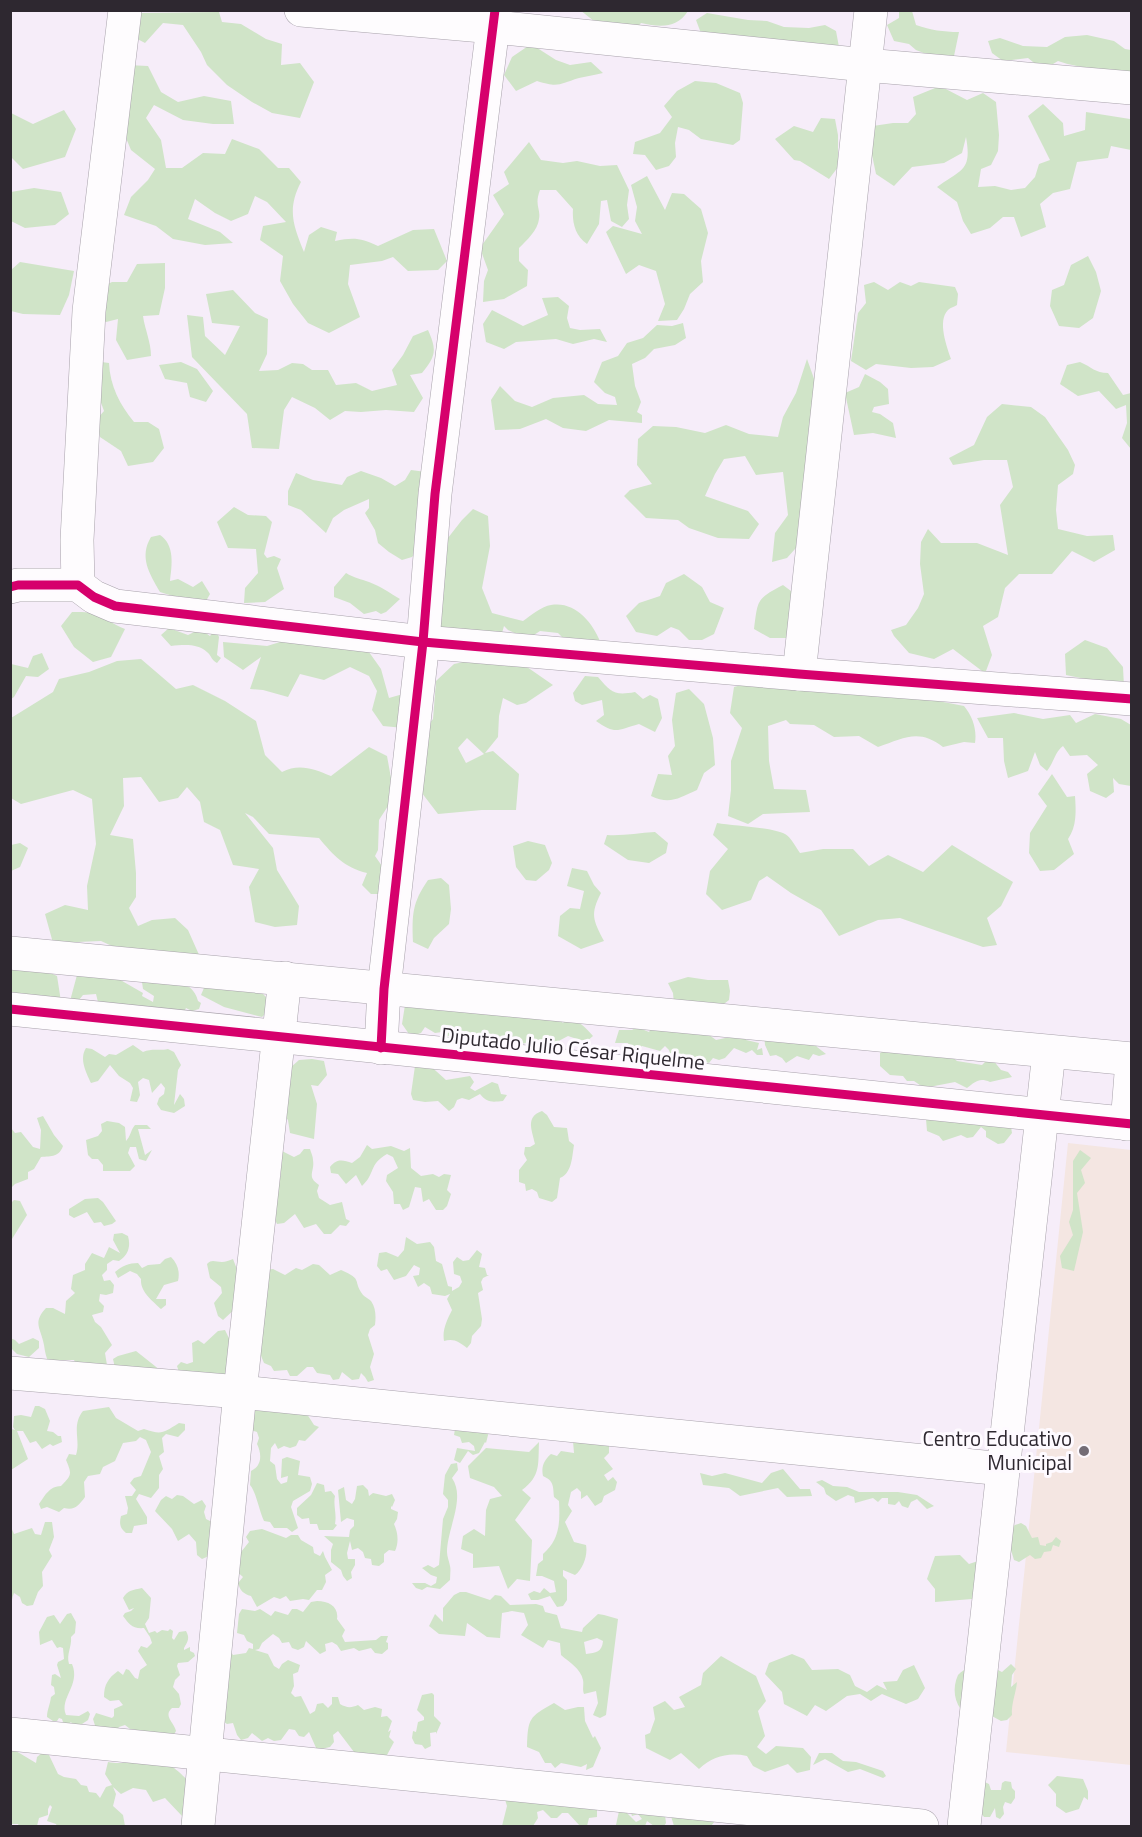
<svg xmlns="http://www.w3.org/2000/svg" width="1142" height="1837" font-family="'Titillium Web',sans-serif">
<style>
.education{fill:#f4e6e2}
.green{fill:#d0e4c8;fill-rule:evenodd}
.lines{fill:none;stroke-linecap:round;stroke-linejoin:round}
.minor-casing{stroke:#a8a2ab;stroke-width:34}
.minor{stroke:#fefcfe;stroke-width:33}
.cycleway-casing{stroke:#fefaff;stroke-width:13}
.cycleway{stroke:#d6006c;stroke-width:9}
.poi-dot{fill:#746d76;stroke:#fefaff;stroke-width:2}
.labels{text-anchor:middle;stroke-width:6;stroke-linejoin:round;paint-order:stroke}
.street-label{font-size:21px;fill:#2e2830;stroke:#fefaff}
.poi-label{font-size:21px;fill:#2e2830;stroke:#fefaff;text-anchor:end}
</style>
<rect width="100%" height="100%" fill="#f6edf9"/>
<polygon class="education" points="1068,1143 1131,1150 1131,1765 1006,1752"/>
<g class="green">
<path d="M580,10L688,11C677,29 659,27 641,23L634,31L609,33Z"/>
<path d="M899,11H912L916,25C931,30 943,32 959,32L954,56L934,57L916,50L909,44L894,41L887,25L899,18Z"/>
<polygon points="219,12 222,22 241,24 266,39 282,44 281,65 300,63 314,82 300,118 272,113 252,102 227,85 207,65 201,52 183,25 163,23 145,43 128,34 140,13"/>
<polygon points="707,13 748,20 767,21 784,27 809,28 825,25 836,31 839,47 740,42 721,34 702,36 696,20"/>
<path d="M1087,35L1114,41L1125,49L1131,50V75C1106,67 1081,70 1058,61L1043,70L1028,58L1003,61L992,53L988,41L1000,38L1023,46L1047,47L1065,37Z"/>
<path d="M531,44L556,60L570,65L591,62L603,73C596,75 587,76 579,78C559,84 559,88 537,81L516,91L504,75L512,57Z"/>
<path d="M127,65L148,66L161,92L178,102L204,96L231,101L234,124H213L183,120L154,105L146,118L161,140L166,168H182L203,153L225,154L232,139L259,149L278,168H289L301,182C287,209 293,225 304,252L309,235L321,227L337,232L335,241C354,237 361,238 378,246L413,230L434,229L447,261L438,270L408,271L393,257L382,261L350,265L348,284L360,317L329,333L308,323L293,304L280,281L283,256L260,240L263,226L286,222L267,202L255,196L248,214L231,221L215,213L195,199L188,219L220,232L233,243L205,245L173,239L156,226L124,215L131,197L148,180L155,169L131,150L121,126Z"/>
<polygon points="695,81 716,83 740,93 743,103 740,140 733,145 701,139 689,130 678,127 675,143 676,157 669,166 656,170 645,155 633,154 635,142 660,133 672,117 664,106 677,91"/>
<path d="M940,86L967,100L983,93L996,102L999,135L998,151L991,165L981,169L978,187L995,186L1011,190L1025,188L1035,177L1039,164L1050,160L1028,116L1043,104L1063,123L1064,136L1085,130L1086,112L1130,119L1131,121V150L1111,146L1108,158L1077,162L1070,189L1053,193L1040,204L1046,227L1021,237L1014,217H1003L990,228L971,234L963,221L957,202L937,187C962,169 972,171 966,137L962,153L944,163L912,167L894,186L876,174L866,127L893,123H908L916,114L913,97Z"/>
<polygon points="64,110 76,129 65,157 23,169 11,157 11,113 33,124"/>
<polygon points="821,118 835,119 838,135 838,167 829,179 800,161 794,160 775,139 794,126 813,132"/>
<path d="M529,142L541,160L563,163L577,161L600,166L617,165L629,190L627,205L629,219L622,227L611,221L607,200L601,201L599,224L587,244C575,236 572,222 573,209L556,190H540C534,206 541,208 539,219C538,230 526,241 519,248V261L528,270L527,286L504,299L483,302L484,281L488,270L480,248L504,214L493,195L509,184L504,172Z"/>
<polygon points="647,176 665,210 672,193 684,194 701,209 708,233 701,261 703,282 690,294 684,309 677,320 658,321 665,304 656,271 639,265 626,274 606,232 613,226 642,234 635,221 637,207 631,185"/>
<polygon points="34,188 61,192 69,214 55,225 25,228 11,221 11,192"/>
<polygon points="1088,256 1096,272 1101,291 1093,318 1079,328 1059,326 1050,306 1052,290 1064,285 1071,265"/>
<polygon points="20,262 74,271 69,295 60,315 23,314 11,311 11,270"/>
<path d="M165,263V288L159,315L143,316C145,330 151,342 151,356L127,360L116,340L118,319L106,322L89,311L99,288L112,282H127L137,264Z"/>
<path d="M874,282L888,290L900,282L911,286L919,282L955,287L958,294L957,305C954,307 951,307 948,310C937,321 947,347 951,359L933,367L911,368L876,364L866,370L851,361L858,313L866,303L864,285Z"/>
<path d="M233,290L255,313L268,319L267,354L259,371L278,370L292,363L303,364L312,370H328L336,385L356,383L372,391L397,385L392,370L403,355L413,336L428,330C437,350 436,356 422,373L410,375L423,398L414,412L386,410L361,412L345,411L330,420L315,408L292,397L284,410L279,449L252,448L247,414L192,357L187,315L203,317L205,336L225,355L240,326L212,323L206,294Z"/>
<polygon points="558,297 569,306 567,318 570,328 580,330 600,329 607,342 594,339 573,344 556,339 516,342 504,349 486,342 483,324 492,310 523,326 548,315 542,298"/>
<polygon points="683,323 686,338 675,345 654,349 645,358 632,364 635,386 641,402 637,412 642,415 642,423 609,420 586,431 563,428 546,419 520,429 495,430 491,400 500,386 515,401 532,407 553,398 584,395 598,404 617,405 615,397 605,393 594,382 602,362 618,356 627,343 643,338 657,325 672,326"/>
<polygon points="807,359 817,387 803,540 787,558 772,562 775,533 788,515 783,472 756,475 745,456 724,459 715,474 705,496 748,511 759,524 749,539 718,538 689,528 678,520 646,518 624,496 630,490 652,484 637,465 638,439 653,426 676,427 705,433 726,425 749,434 778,437 783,417 796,393"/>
<path d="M94,361L109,363C110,386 120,405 134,422H148L159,429L164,448L153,462L128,466L121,451L100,437L97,419L104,411L99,397Z"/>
<polygon points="181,362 197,369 213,391 206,402 190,397 187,383 165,379 159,365"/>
<path d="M1080,362C1092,367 1095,373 1108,373L1123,395L1131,393V449L1122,438L1127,423L1126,405L1116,409L1099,391L1078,396L1060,384L1067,365Z"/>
<polygon points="865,374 880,382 888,389 889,404 874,407 872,412 880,414 893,423 896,438 873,433 854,435 845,393 859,387"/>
<polygon points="1002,404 1031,407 1045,417 1068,450 1075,465 1073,474 1058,485 1056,510 1058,529 1087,536 1113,535 1115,550 1094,562 1072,551 1052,574 1019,574 1005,588 998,617 983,626 992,655 986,671 982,671 953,649 934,659 909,653 894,636 891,630 906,625 918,608 924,594 920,564 921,542 928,529 941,543 977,543 1008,555 1000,505 1013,487 1007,460 984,460 953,465 949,458 974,445 987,417"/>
<polygon points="411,470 426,472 422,545 412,557 402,560 389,552 378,543 375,530 365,513 369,508 369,499 344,510 333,518 326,533 301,510 288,505 288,491 296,473 313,480 342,485 347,477 361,471 381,478 395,486 405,480"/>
<polygon points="234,507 248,515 266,516 272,522 264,554 267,558 274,556 281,559 277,568 284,589 265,602 244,603 245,588 258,573 256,549 228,548 217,522"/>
<path d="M473,509L488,516L490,546L482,588L492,613L523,621C530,616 542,606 551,605C575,601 592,622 600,641H566L558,633L540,631L528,639L508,630L504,626L502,633L457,640L431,619L444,543L462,520Z"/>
<path d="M160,535C175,545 172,565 170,581L178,579L193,587L202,581L210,594L206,601L182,599L160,592C149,573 139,557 151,537Z"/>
<path d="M346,573C354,578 361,579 369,582C380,586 390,593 400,599L386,612L381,614L376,611L364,614L350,603L334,597V587Z"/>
<polygon points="684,574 702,587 710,602 724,608 714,634 702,640 689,640 679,630 671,627 657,636 636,632 626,616 639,603 660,596 666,583"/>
<path d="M783,585L803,600L795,638H770L754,629C758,600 756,599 783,585Z"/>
<path d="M72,612C102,611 100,618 125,629L111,657L93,662L74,647L61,626Z"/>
<path d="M169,628L188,635L200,629L210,636L215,629L219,637L217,655L221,658L217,663C211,660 212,656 207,652C197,643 183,645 171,646L161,635Z"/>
<polygon points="290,639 364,645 381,669 389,698 403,694 404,728 383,726 372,710 377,691 369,676 350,667 324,680 300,674 288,697 263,690 250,689 261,657 243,670 224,657 223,642 267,646"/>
<polygon points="1085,640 1107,648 1123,667 1124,687 1066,675 1065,654"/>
<polygon points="42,653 49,669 38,677 26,676 14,697 11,699 11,664 28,668 33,656"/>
<path d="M491,656L527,667L553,685L526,703L517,705L503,698L499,716L498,737L485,753L493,751L519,774L516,810H482L438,814L415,784L422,733L433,719L436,681L454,664ZM467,738L484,754L466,763L458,748Z"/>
<path d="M141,659L176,689L193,685L225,701L256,721L265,755L282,772C299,763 314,769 331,776L369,747L387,756L391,778L388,806L379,820L378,850L375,856L382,866L389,894H371L362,885L367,873C345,868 333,855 319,838L269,834L253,817L245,813L273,848L277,870L299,906L297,925L275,927L255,922L249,887L259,869L233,865L220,830L204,822L200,802L187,787L178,798L159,802L141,777L123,778L124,806L110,835L133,839L136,873V897L129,908L138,926L152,920L175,918L188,930L200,957L125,952L101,941L53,943L45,914L65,905L88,910L87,886L96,844L92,799L73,790L21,804L11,798V718L53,692L59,679L89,672L117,661Z"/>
<path d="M585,676L598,677C611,692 614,696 635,692L643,699L650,695L658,699L662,718L655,732L639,724C617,730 616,735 596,721L604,715L602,700L582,705L575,701L573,693Z"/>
<path d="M763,679L933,700L964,706C973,717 977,730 975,743L964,742L943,747C919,728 904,738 878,747L859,736L834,737L814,725L790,724L786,720L768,726L769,761L774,789L806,790L810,812L763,814L748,824L728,816L731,790V761L742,728L730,713L734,687Z"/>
<path d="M689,689L704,704L713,738L715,765L704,773L697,790C679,798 670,805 651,796L658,774L672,775L668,756L675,746L672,720L676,693Z"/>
<path d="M1014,713L1043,719L1070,715L1076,723L1095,714L1121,719L1131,725V786L1119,784L1113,778L1114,792L1106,798L1090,791L1087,774L1098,765L1087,755L1070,756L1063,746C1055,752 1054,762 1047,771L1040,765L1035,752L1028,771L1008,778L1004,761L1003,738H988L977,718Z"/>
<path d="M1052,774L1067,797L1075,796C1076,811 1077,826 1068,839L1074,854L1054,870L1040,871L1029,853L1030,833L1047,806L1038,794Z"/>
<path d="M717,823C733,826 772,827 785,834C791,837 796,848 800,853L823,849H853L869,866L888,855L923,872L952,845L1013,882L1001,906L987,918L997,945L983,947L900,918L878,920L839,936L821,910L791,893L767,876L759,881L751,900L722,910L706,894L710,871L728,849L713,835Z"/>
<path d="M655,832L668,843L666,853L649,863L628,860L604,844L607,835C623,836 638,833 655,832Z"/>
<polygon points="528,841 545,845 552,863 549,870 536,881 526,880 516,867 513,846"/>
<polygon points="20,843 28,848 20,867 11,871 11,845"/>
<path d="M572,868L587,871L594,885L601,893C590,914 593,920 604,941L581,949L558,936L560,916L570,908L580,909L584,891L567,886Z"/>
<path d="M441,878L449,885L451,909L449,924L434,938L428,949L413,942C412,915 412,903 428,880Z"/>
<polygon points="11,963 35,966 57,976 62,1008 11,1006"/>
<path d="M103,970L143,993L142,996L153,1002L154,996L143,989L142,982L145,976C164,979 193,978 198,1001L201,1003L199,1009L192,1011L186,1008L183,1014L99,1006L96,994L83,995L75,1005L70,1001L77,975Z"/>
<polygon points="242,973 274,1005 262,1017 224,1007 201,995 206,983"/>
<polygon points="688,977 708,980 728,980 730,991 729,1000 720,1007 674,1004 673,993 668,983"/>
<path d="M405,1005L553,1014L563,1023L567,1018C579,1020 585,1027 593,1036L586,1042L568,1036L551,1045L539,1041L508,1046L497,1041L478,1043L472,1042L463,1033L456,1031L452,1035L445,1037L442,1032L435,1033L425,1027L421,1033L415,1035L409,1034L402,1024Z"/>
<polygon points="637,1027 649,1032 652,1027 705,1032 716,1040 744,1034 746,1040 759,1043 757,1050 762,1048 763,1055 757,1055 752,1050 746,1053 734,1048 725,1058 719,1060 713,1058 709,1063 697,1059 691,1062 676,1052 671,1056 669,1050 665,1046 660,1051 642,1046 637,1050 631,1050 628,1043 615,1043 619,1030 632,1030"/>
<polygon points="764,1032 810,1036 817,1047 826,1054 819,1056 813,1054 809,1060 797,1056 786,1063 782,1058 776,1055 770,1056 765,1045"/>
<path d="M133,1045L143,1052C152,1048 159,1051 168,1049L174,1052L181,1065L178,1070L174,1105L180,1094L184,1099L185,1106L174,1113L161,1110L157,1104L159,1098L164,1094L165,1088L161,1083L152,1093L149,1080L143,1078L138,1082L140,1095L137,1102L130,1101L133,1088L130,1083L119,1076L110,1065L98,1081L91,1083C86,1072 79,1059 86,1048L92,1049L105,1057L109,1054L116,1055Z"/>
<path d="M886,1050L947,1053L957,1061L982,1065L986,1061L993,1060L1001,1070L1008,1072L1012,1077L990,1082C979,1077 975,1082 967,1088L955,1082L924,1088L914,1081H907L903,1076L890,1075L880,1066V1053Z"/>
<polygon points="312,1059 324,1061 327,1075 318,1086 311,1085 317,1104 314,1139 290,1133 288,1120 272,1101 290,1068 299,1060"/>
<path d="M426,1062L446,1080L470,1076L474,1082L470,1088L475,1091L492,1082L498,1084L501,1094L507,1095L503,1101C492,1102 487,1103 480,1094L469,1100L462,1098L457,1100L454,1107L449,1111L438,1101L425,1102L413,1100L411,1094L415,1066Z"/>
<path d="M542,1111L547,1115L554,1127L567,1128L569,1141L574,1145C572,1157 572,1173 560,1178L557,1198L552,1202L539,1198L537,1192L532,1189L526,1191L525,1184L519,1182V1170L527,1160L524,1154L525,1147H530L535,1144C532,1130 525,1117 542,1111Z"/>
<path d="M43,1116L54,1135L63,1146C59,1157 52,1156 41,1157L34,1169L28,1172V1179L15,1184L11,1188V1128L15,1133L21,1132L33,1147L40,1149L41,1130L37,1118Z"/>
<polygon points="926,1119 1011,1127 1012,1133 1004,1143 998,1144 986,1137 986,1131 981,1127 973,1137 967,1138 961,1135 943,1141 939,1136 927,1131"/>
<path d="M107,1121L119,1123L125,1127L126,1141C131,1136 130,1131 135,1125H147L151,1129H138L145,1155L152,1150L146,1161L139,1159L136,1147H130L128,1153L135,1166L130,1171H103V1165L98,1159H92L88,1155L86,1140L98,1136L102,1131L101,1124Z"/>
<path d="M367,1145L372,1149L391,1146L404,1151L410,1148L411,1168L421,1176L433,1174L439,1177L444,1174L451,1175L447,1190L451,1194L447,1206L443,1210H436L429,1199L423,1202L421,1188L415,1187L409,1207L403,1210L400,1204H394L393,1192L386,1181L387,1175L398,1168L393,1157L387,1154C368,1165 376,1173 362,1186L356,1175L346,1184L338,1174L331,1173L330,1167C337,1158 343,1160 352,1163L360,1157Z"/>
<path d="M304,1149H310C311,1153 313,1156 313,1160C315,1172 306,1176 319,1185L317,1191L319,1198L330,1205L342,1202L346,1219L350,1221L346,1226L340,1225L331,1234H324L316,1224L304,1228L295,1214L284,1223L277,1224L272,1213L275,1182L280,1179L281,1172L277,1167L282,1151L294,1157L300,1154Z"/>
<polygon points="1080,1150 1091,1158 1081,1170 1085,1183 1077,1193 1083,1232 1074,1271 1062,1268 1060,1256 1073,1235 1069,1222 1073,1210 1073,1161"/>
<polygon points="98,1198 103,1202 116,1221 112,1224 104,1226 101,1222 94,1223 87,1212 74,1218 69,1215 69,1209 85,1199"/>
<polygon points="14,1200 20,1201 27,1215 12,1239 11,1203"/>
<path d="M122,1233L128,1236C131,1247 128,1255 119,1261L113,1260L107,1264V1270L102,1275L104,1281L110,1280L114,1285L113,1293L106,1295L100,1294L99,1301L104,1306L103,1312L92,1315L95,1322L101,1327L112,1345L105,1353L107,1365L82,1376L74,1360H61L49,1364C46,1357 45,1352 44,1345C41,1328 32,1323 46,1308H53L65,1314L66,1301L75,1293L71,1289L73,1275L85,1270V1264L92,1253L104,1258L109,1247L120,1253L113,1240L114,1234Z"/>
<path d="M406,1237L417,1244L430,1242L434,1247L436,1261L442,1264L448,1286L452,1287V1291L459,1287L462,1282L460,1276L454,1274L453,1262L457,1257L463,1261L469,1260L477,1250L482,1254L479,1267L485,1268L487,1275H489L483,1278L481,1282L483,1290L478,1293L482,1319L481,1326L472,1336L471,1343L467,1348C459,1342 454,1338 444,1341C442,1330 447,1320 452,1310L447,1299L450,1294L445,1296L432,1294L430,1287L424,1283L418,1287L413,1276L419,1275L420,1268L414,1265L406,1276L394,1280L387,1269L381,1271L377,1266L379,1253L386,1252L398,1257L404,1250Z"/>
<path d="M171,1257C178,1264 180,1272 178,1281L164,1285L156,1299H166V1305L161,1309C153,1301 140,1292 141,1279L137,1274L130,1271L118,1278L115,1272C122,1266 129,1263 138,1263L142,1268L148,1265L160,1264L165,1259Z"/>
<path d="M233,1259L238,1272V1306L223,1320L218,1316L214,1303L222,1293L221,1287L210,1278L207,1264C212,1259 215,1262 222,1262C225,1262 230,1260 233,1259Z"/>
<path d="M313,1264L319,1265L330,1275L341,1270C364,1280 352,1280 363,1295C365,1297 369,1299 371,1301C376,1308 376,1317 375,1325L370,1329L368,1335L374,1354L370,1367L374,1380L368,1382L365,1377L361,1373L359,1379L352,1380L342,1372L339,1379L333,1380L330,1375L317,1373L313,1367H307L297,1376H290L287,1370L274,1371L271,1366L264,1363L259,1351L266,1270L273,1269L285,1275L296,1268L302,1270Z"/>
<polygon points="225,1330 238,1357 226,1379 179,1372 177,1366 181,1362 187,1364 193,1362 192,1343 198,1340 204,1344 218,1331"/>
<polygon points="10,1338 15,1340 19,1344 33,1338 39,1341 39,1348 29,1357 17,1354 11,1348"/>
<polygon points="136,1351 165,1374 169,1369 169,1376 115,1368 113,1359 118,1356"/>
<polygon points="35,1406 39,1406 45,1409 50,1421 47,1431 53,1432 58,1436 61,1436 62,1442 53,1446 50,1444 42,1449 36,1441 30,1443 23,1431 17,1431 28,1459 11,1470 11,1429 15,1430 13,1427 14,1416 21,1415 31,1417"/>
<path d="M244,1406L307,1414L314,1425L319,1427L305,1441L299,1440L296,1446L290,1448L284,1446L278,1449L275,1443L271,1448L270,1461L275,1465L277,1479L281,1484L287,1482L288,1476L281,1478L282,1459L287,1457L300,1461L298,1475L310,1477L312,1484L310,1491L293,1501L291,1507L298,1528L292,1532L287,1528H274L270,1522L264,1521C259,1510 256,1492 250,1485L251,1471C262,1466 262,1454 257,1444L259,1438L257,1432L251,1430Z"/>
<path d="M109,1407L116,1418L138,1431L144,1429C162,1435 163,1433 179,1423L185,1424V1430L178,1437L166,1434L162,1438L164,1452L159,1456L163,1469L159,1475V1488L151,1498L139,1494L136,1499L147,1517V1524L134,1526L132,1533H126C120,1528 119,1524 121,1516L127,1514L128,1508L125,1496H132L136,1490L130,1483L134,1478L141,1476L151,1452L146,1440L140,1437L136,1441L123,1443L115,1461L103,1467L100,1474L88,1476L84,1482L85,1497C79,1505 75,1511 64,1508L59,1512L47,1507L41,1509L39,1504C45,1495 50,1486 61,1486C72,1475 72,1474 66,1460L69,1454L76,1455C81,1440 71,1426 83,1411Z"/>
<polygon points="455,1429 489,1431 486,1443 485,1442 479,1453 473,1455 468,1451 460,1463 454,1460 457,1448 475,1451 474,1446 469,1442 462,1443 460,1437 454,1435"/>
<path d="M584,1435L609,1446V1453L604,1458L613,1469L604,1475L608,1481L613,1477L617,1482L615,1490L604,1496L602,1502L595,1506L587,1495L581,1499V1492L577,1488L571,1492L568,1505L572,1511L565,1522L574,1542L586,1545C588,1555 583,1569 575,1575L563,1570V1576L567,1580V1600L563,1606L557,1607L550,1596L538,1600H531L528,1594L534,1591L540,1593L544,1588L550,1593L556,1592L554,1581L542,1576H536L538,1564L543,1560V1554C560,1539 560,1523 559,1501L554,1497C553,1486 554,1481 543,1476C541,1467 544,1460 551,1454L557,1456L561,1451L574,1453L573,1441Z"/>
<path d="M539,1442C538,1464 541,1476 522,1490L531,1498L515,1520L532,1540L530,1581L517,1579L508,1589L499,1566L473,1568V1554L461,1549L463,1536L474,1529L485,1536L486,1510L490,1499L502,1496L494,1487L470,1478L468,1466L486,1448L529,1452Z"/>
<path d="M457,1463L458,1470L452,1478C466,1498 447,1529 447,1552C447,1556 449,1561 450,1566C451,1570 450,1575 450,1580L440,1589L427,1587L422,1590L416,1588L412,1583H425L431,1586L436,1583L437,1577L431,1575L422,1568L428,1565L434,1568L439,1565L443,1519L448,1507V1500L443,1494L445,1475L451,1464Z"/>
<polygon points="783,1469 800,1489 810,1489 812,1496 787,1497 778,1488 740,1496 729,1488 703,1485 700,1473 712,1476 725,1473 762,1483 771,1473"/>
<polygon points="822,1480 833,1486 847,1487 859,1492 898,1492 917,1495 934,1506 927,1509 917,1499 911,1502 908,1508 902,1506 899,1501 895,1505 888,1504 888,1498 882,1498 878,1502 873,1498 855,1503 854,1497 848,1495 836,1501 826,1494 824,1488 816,1482"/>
<path d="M317,1483L324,1485L325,1492L331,1491L335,1496C333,1505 337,1514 335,1524L337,1525L333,1530H319L317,1524H310L309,1518L302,1519L297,1515V1508L311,1495Z"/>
<path d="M363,1485L368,1490L369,1496L373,1493L386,1496L392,1494L395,1500L392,1507L391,1506V1509L398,1512L397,1519L394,1524C398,1533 399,1542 395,1551L389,1550L384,1554V1562L379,1566L372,1565L371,1559L365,1558L363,1552L358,1548L352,1550L350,1541L347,1553L348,1559H355V1565L351,1572L352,1578L347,1581L343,1576L341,1570L331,1562V1550L333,1544L324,1536L349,1537L350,1530L354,1526V1520L347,1518L341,1522L338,1490L344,1487L346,1500L352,1504L355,1499L357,1486Z"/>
<polygon points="177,1495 183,1496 194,1504 202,1500 206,1506 204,1512 206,1519 212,1522 209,1556 202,1559 197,1555 196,1542 189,1534 178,1541 172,1529 155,1511 161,1500 166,1496 172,1499"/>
<path d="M45,1522H52L54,1537L49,1550L52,1556L42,1572L43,1586L38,1592L33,1605L27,1606L22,1603L20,1597L14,1593C10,1602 13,1610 11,1619V1527L14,1534L32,1528L35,1534L41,1535Z"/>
<polygon points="1021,1523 1026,1526 1032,1538 1038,1537 1040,1545 1046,1546 1046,1544 1052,1542 1056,1537 1061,1541 1059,1547 1053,1545 1051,1551 1044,1552 1041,1558 1035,1559 1030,1555 1019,1562 1014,1560 1010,1547 1010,1529 1015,1525"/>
<path d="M262,1529L286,1538L291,1535H298L301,1540L313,1547L314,1553L320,1556L323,1551L325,1557L332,1570L325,1575L326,1582L322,1590H317L309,1600L303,1599L290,1601L286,1596L280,1599L274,1597L257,1607L251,1596C243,1594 240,1590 238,1583L243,1577L234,1569L237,1557L249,1542L246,1537L250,1531Z"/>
<polygon points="960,1555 969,1564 981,1560 972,1599 935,1602 935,1589 927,1579 935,1556"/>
<path d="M142,1588L151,1598L149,1618L145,1624L149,1633L155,1631L157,1633L162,1630L168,1631L170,1629L173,1631L172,1638L174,1640L179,1632L186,1631C190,1638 188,1641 184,1648V1650L190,1647V1651L194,1653L195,1656L188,1662L178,1663L177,1666L180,1675L175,1680L173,1687L179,1694L181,1704L179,1708H172C163,1716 174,1722 176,1731L173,1736L130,1729L125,1725L119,1727L114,1733L97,1732L93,1719L96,1713L112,1718L114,1716V1709L123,1705L119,1700L110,1701L104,1697C104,1685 108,1678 118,1671L123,1675L126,1669L129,1670L135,1678L138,1679L140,1670L147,1665L138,1651L141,1646L147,1648L152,1643L150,1637L144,1628C132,1629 129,1624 123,1616L125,1613L131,1611L134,1608L129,1610L123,1598C128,1590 133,1590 142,1588Z"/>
<path d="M460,1592H466L490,1600L495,1595L501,1596L510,1605L536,1604L543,1606L545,1612L557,1615L561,1628L582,1632L583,1628L598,1614L604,1615L618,1619L606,1715L600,1718L593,1715L598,1703L596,1691L584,1694C582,1689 584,1685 583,1680C581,1669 569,1662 561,1655L560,1643L548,1640L543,1648L521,1635L528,1625L524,1613L512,1611L502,1613L500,1638L487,1637L467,1623L465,1636L439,1634L429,1626L435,1614L443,1622V1608L454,1595ZM597,1638L603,1641C602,1652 596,1653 586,1654L584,1642Z"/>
<path d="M317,1601C329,1601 339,1607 337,1619L345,1630L342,1636L345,1642L376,1640L381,1636H388L386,1642L388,1643V1649L382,1654L375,1653L371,1648L359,1651L354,1648L341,1651L337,1645L332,1642L325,1644L326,1651L320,1654L306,1641L304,1647L298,1650L292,1648L289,1642L282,1643L279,1638L273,1634L262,1643L259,1649L255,1650L268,1654L274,1666L279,1669L282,1664L288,1660L300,1665L298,1672L293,1674L294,1686L291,1693L295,1697L301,1696L310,1714L315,1711L317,1704L323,1703L328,1708L332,1704V1697H338L340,1704C347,1708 351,1708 358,1705L364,1710L375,1707L382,1709L381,1717L387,1716L392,1721L388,1732L391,1730L389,1737L394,1742L387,1755L381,1758L360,1756L354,1752L338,1731L333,1735L334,1742L330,1747L317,1750L309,1732L304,1737L299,1736L295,1730L289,1729L281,1740L274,1741L268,1738L262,1741L252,1733L248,1738L241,1740L237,1735L233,1723L227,1724L221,1720L225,1644L233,1655L246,1653L249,1648L253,1649V1644L247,1641L244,1635L237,1633L239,1614L242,1609L255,1611L260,1609L271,1616L275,1611L288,1615L292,1609H297L303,1612L311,1602Z"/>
<path d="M71,1613L76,1622L75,1633L71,1637C72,1647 66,1654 69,1664H72C81,1685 59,1698 66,1715L79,1716L88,1711L90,1714L88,1720L82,1724L73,1725L71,1722L67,1726L64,1725L62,1719L59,1718L57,1721H53L47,1717C47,1710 50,1705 51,1697L55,1694L54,1687L51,1685L52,1675L55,1674L61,1678L57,1665L58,1662L64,1659L63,1648L60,1647L57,1648L52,1640L40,1645L39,1632L47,1617L54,1615L60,1624L67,1614Z"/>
<polygon points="792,1654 804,1659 812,1670 838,1669 850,1675 855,1686 867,1692 877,1685 887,1690 883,1682 897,1681 903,1670 914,1665 925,1688 918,1699 906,1704 882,1694 871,1701 860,1694 847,1696 826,1711 815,1705 807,1716 784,1704 782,1692 765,1674 769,1663"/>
<path d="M721,1656L756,1676L766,1701L758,1711L765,1736L757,1747L766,1754L776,1746L803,1748L811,1757L810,1770L797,1773L788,1764L765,1772L753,1766L747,1756C729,1752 713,1756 699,1769L681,1753L670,1760L646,1748L645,1735L650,1733L655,1719L653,1707L665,1701L674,1710L685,1707L679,1697L701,1685L703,1673Z"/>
<path d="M1011,1664L1016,1669L1012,1675L1011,1687L1017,1682C1016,1693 1011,1704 1012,1715L1007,1720L1001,1721L990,1715L964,1713C954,1703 952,1688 958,1675C961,1672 966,1668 970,1666H990L1002,1672Z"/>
<polygon points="432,1693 434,1695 434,1716 441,1723 436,1734 436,1732 430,1733 431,1746 425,1749 422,1745 415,1744 412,1738 413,1731 416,1732 418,1722 424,1720 424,1717 417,1710 422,1695"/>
<path d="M554,1703L565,1710L578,1707H584L585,1721L593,1738L595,1736L601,1748L593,1767L586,1770L587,1764L581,1767L561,1763L555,1768L551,1763H545L539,1752L527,1747C528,1718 529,1717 554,1703Z"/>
<path d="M11,1748L36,1763L37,1757L42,1753L49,1755L58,1774L64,1777L76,1779L81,1785L87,1786L89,1792L96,1793L100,1798L106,1787L112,1785L105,1774L108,1762C127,1766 130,1758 145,1758C170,1758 183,1776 199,1792L197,1826H181L182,1816L165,1798L153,1802L146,1790L133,1788L121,1794L113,1787L116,1794L113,1806L123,1815L125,1826H57L56,1824L47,1821L52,1807L50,1805L48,1809V1815L39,1818L37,1826H19L18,1824H12L11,1825Z"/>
<polygon points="819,1753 832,1753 843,1761 856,1762 883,1771 886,1776 883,1778 860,1769 848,1772 825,1759 813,1765"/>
<polygon points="1057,1776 1083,1779 1088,1791 1088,1800 1084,1797 1079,1809 1066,1813 1056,1806 1056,1794 1048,1785"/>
<polygon points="976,1778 989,1784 991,1790 1001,1790 1002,1783 1005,1781 1011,1782 1012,1788 1015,1791 1015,1798 1011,1804 1005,1802 1003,1807 1004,1814 1000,1819 996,1817 995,1808 990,1817 984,1817 980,1812"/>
<polygon points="661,1788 666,1793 680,1794 685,1805 693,1814 699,1815 710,1810 715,1814 715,1821 711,1826 674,1826 670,1813 665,1815 666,1823 664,1826 654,1826 647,1821 645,1826 613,1826 616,1825 619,1811 626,1812 636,1822 642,1819 638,1814 632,1816 630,1810 632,1795 637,1791"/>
<polygon points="503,1793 592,1797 597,1810 597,1817 589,1818 587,1826 580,1826 568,1813 562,1813 557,1818 551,1818 543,1810 537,1812 538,1818 533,1826 502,1826 507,1806"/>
</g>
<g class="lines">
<g class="minor-casing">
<g id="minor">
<polyline points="301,10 494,27 865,65 1132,88"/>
<polyline points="78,585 77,540 89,311 125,10"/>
<polyline points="10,587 18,585 78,585 94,597 115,606 423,642 799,674 1132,699"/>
<polyline points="799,674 871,10"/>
<polyline points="10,953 1132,1059"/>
<polyline points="10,1009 1132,1124"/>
<polyline points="381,1048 384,989 423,642 435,494 495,10"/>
<polyline points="1127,1124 1132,1061"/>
<polyline points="10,1373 240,1392 1003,1469"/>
<polyline points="10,1734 922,1826"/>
<polyline points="198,1826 240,1392 285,978"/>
<polyline points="964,1826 1049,1052"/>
</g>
</g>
<use href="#minor" class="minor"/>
<g class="cycleway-casing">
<g id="cycleway">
<polyline points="10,587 18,585 78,585 94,597 115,606 423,642 799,674 1132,699"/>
<polyline points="10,1009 1132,1124"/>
<polyline points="381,1048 384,989 423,642 435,494 495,10"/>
</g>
</g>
<use href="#cycleway" class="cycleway"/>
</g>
<circle class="poi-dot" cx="1084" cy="1451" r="6"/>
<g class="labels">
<g class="street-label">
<text transform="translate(573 1049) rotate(6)" y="7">Diputado Julio César Riquelme</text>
</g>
<g class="poi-label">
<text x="1072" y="1446">Centro Educativo<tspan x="1072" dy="24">Municipal</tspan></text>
</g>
</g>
<rect width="1142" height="1837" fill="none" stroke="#2e2830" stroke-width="24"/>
</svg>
